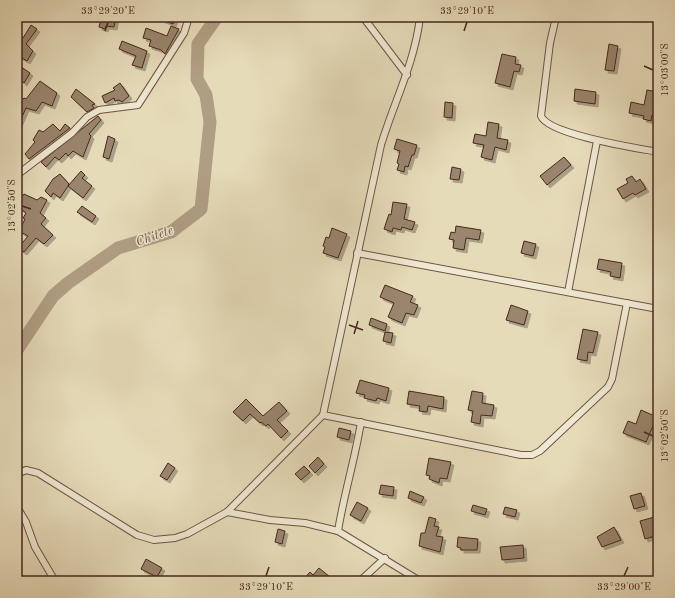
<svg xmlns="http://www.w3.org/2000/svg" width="675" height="598" font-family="'Old Standard TT',serif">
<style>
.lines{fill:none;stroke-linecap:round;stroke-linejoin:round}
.river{stroke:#b09e84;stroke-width:13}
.building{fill:#9a856e;stroke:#47281d;filter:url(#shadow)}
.minor-casing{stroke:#6f5544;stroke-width:8}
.minor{stroke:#efe8d2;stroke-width:6}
.ticks{fill:none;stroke:#47281d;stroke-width:1.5}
.labels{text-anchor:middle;stroke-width:3;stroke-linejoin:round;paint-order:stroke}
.water-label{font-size:13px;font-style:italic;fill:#664b3c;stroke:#efe8d2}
.neatline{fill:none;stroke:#47281d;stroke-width:1.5}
.ticks-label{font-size:10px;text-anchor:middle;fill:#47281d}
</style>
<defs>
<filter id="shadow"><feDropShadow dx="3" dy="3" stdDeviation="0" flood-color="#0004"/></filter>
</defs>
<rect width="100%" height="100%" fill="#e6dbb9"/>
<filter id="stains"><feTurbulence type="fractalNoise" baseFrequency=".005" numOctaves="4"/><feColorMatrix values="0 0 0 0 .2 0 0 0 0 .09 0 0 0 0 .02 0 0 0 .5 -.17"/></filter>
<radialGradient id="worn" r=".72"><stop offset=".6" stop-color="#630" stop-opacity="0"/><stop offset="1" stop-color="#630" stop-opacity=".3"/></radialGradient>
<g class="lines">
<polyline class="river" points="17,350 53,296 68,283 118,248 171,232 201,209 210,122 206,95 197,79 198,44 217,17"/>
</g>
<g class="building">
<polygon points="105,17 116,17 114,27 106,26 105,29 99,27 101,19 104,20"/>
<polygon points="155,17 176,17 173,24"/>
<polygon points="31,25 37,29 26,44 33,51 27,61 17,55 17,35 23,38"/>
<polygon points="171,26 179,29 165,54 161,50 149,46 151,40 143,38 146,28 167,36"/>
<polygon points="122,41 147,51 142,68 132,65 136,56 119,49"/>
<polygon points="609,44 618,46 614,71 605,70"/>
<polygon points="502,54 516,57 515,64 521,65 519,72 514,71 510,87 495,83"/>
<polygon points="17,64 30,73 24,83 17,77"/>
<polygon points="40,81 57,93 52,106 42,102 36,111 26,108 17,128 17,105 24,98 26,99"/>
<polygon points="120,83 129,96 122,102 119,100 115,101 114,98 105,103 102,96 115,90 113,88"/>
<polygon points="76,89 95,104 92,105 94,108 87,112 71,97"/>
<polygon points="575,89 596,92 595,104 574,101"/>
<polygon points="647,90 658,92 655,107 658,108 658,116 652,115 651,121 643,119 644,116 629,113 631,102 644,105"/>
<polygon points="445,102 453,103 452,118 444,117"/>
<polygon points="98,116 101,120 89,134 91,136 83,157 73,151 68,156 66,153 59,160 55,157 46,167 41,162"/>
<polygon points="488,122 499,124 497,138 508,140 506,150 495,147 492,160 481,157 484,145 473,143 475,134 486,136"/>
<polygon points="53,124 60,131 65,124 70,128 29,159 25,154 35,142 33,140 39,130 43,132"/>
<polygon points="108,136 115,139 109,159 103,157"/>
<polygon points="397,139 417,145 414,155 412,155 408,167 405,166 404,172 397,170 399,164 397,163 400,151 394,149"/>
<polygon points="564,157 571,165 547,185 540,176"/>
<polygon points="452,167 461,169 459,180 450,179"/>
<polygon points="81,171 85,175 82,178 92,186 83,198 68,186 60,198 53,193 51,197 45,191 53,179 60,174 69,184 68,186"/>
<polygon points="632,176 636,182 640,179 646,189 635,195 633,193 623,199 617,189 628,183 626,179"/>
<polygon points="24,194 37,200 41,197 47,200 40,213 46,218 41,224 53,235 44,244 36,238 24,252 18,248 28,236 19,231 25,219 23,218 26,213 17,206 17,204"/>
<polygon points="393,202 407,204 404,219 415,222 412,230 402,227 401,230 393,228 392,232 384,229 389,214 391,215"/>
<polygon points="82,206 96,216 92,222 77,212"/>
<polygon points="456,226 481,230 479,240 466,238 464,250 453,248 454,240 449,239 451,232 455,233"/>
<polygon points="332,228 347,234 338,258 323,253 325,247 323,246 326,237 329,238"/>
<polygon points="524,241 536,244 533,256 521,253"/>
<polygon points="599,259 622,263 620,278 610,276 611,272 597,269"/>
<polygon points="385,285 413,296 410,302 418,305 414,315 406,313 402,323 388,317 394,303 380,297"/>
<polygon points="511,305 528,311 524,325 506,320"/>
<polygon points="371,318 387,324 385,331 369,325"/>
<polygon points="583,329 598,332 593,353 588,352 587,361 577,359"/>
<polygon points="385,332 393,333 391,343 383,341"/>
<polygon points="360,380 389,388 386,401 377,398 376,401 364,398 365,395 356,393"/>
<polygon points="409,391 444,397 443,409 428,406 427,412 419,411 420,406 407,404"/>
<polygon points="472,391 483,393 482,403 494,405 492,416 481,415 480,424 471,422 473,411 468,410"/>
<polygon points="246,399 263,416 279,402 287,411 277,420 288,431 281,438 268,424 266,426 261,422 260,423 250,414 243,421 233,412"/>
<polygon points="641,410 657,417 646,442 623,433 628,421 636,424"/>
<polygon points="339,428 351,431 349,440 337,437"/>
<polygon points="318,457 324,464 315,473 309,466"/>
<polygon points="429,458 451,462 447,479 440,478 439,483 429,479 430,476 426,475"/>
<polygon points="168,463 175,468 167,480 160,476"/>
<polygon points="304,466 310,472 301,480 295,474"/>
<polygon points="381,485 394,487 393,496 379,494"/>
<polygon points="410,491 424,497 421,503 408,498"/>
<polygon points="641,493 645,506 634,509 630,496"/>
<polygon points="357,502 368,508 361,521 350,515"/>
<polygon points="473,505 487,509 485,515 471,511"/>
<polygon points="505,507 517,510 515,517 503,514"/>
<polygon points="658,516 658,535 645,539 640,521"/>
<polygon points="429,517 436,519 434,526 439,527 436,536 443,537 440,552 419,546 421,533 425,533"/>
<polygon points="614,527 621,540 602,547 597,537"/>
<polygon points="278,529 285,531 282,544 275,542"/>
<polygon points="458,537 478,539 477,550 461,550 461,548 457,547"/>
<polygon points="523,545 524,558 502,560 500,547"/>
<polygon points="146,559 162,568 157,577 141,569"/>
<polygon points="319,568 330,577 327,581 302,581 310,572 313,575"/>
</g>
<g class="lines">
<g class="minor-casing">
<g id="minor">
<polyline points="363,17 407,75"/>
<path d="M420,17C415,62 394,102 381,145L323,415L521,455H532L540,451L608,387L612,379L627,303"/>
<path d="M556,17L550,43L541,116C549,135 637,148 658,152"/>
<polyline points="17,175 72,133 87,117 99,110 138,105 184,33 189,17"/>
<polyline points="357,253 658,309"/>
<polyline points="568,292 597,141"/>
<polyline points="17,474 26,470 38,473 137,535 154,540 175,538 187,534 227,512 323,415"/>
<polyline points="17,507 26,522 35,547 55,581"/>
<polyline points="227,512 270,520 305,523 338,531 420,581"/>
<path d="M338,531C344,494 355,459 361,422"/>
<polyline points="360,581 385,558"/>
</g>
</g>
<use href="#minor" class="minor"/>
</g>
<path class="ticks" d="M105,31L108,22M464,31L467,22M644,66L653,70M22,206L31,209M349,325L363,330M354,334L358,321M644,432L653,436M266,576L269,567M624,576L628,567"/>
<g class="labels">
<g class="water-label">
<text transform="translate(154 235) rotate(-20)" y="5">Chitete</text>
</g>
</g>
<rect width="675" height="598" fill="none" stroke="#e6dbb9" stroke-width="44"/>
<rect x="22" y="22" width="631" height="554" class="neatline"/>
<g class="ticks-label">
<text x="108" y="14">33°29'20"E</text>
<text x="467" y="14">33°29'10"E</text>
<text transform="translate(664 70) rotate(-90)" y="4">13°03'00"S</text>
<text transform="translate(11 206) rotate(-90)" y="4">13°02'50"S</text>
<text transform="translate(664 436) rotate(-90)" y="4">13°02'50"S</text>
<text x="266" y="590">33°29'10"E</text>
<text x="624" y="590">33°29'00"E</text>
</g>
<rect width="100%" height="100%" filter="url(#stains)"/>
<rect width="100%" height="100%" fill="url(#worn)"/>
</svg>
